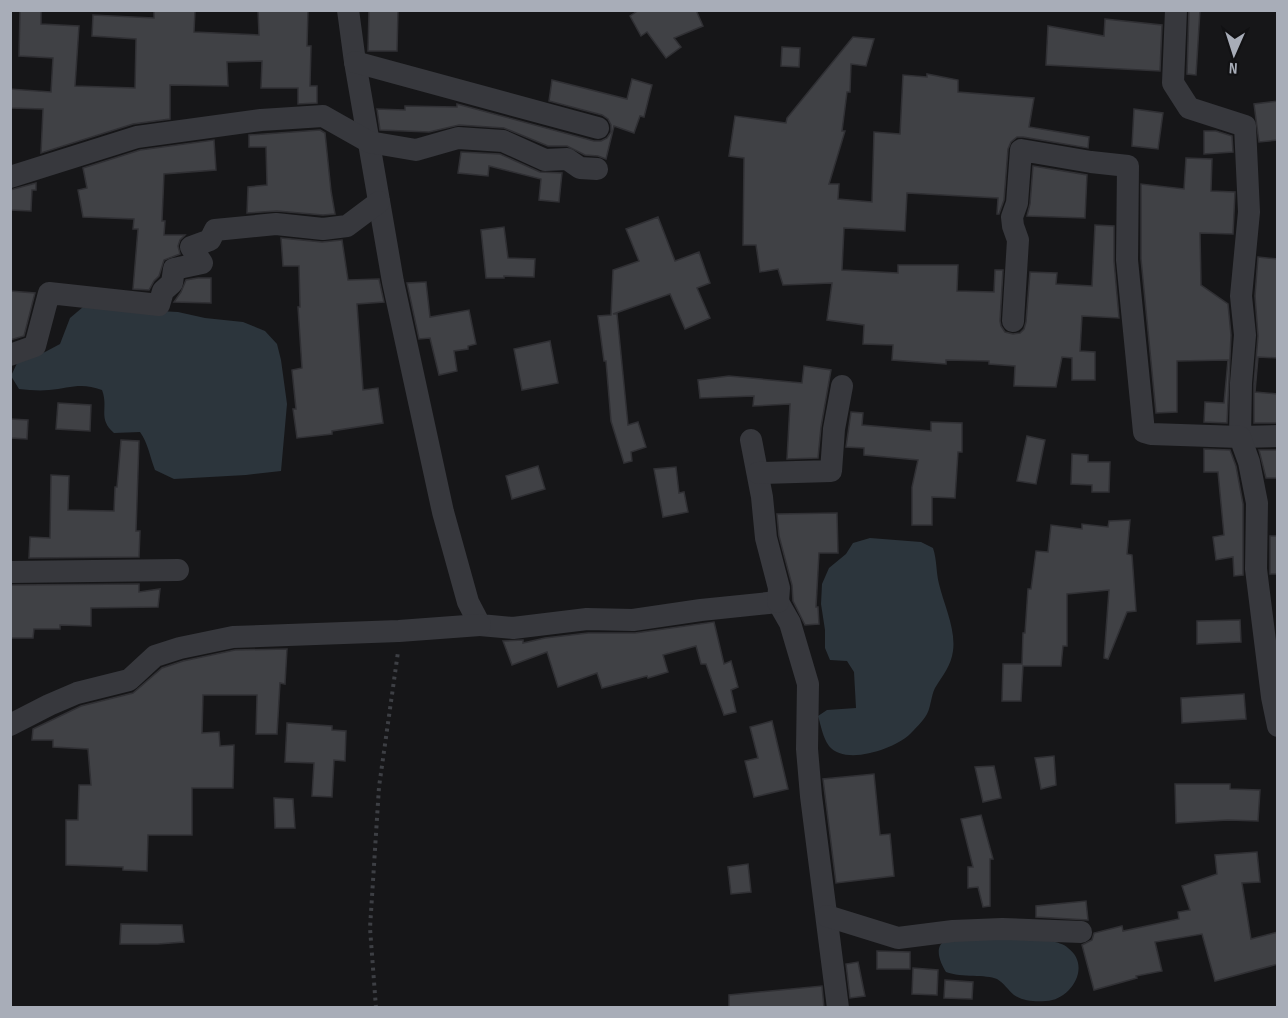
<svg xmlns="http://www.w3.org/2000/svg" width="1288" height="1018" font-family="'Sofia Sans Condensed',sans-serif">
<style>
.water{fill:#2c353c}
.building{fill:#404145;stroke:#303034;stroke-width:1.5}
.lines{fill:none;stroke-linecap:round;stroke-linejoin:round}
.path{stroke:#3d3f44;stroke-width:4;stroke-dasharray:3 4.5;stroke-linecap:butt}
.minor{stroke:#37383d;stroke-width:22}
</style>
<rect width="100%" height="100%" fill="#161618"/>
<g class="water">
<path d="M83,307L178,312L205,318L243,322L265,331L277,344L281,360L287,404L281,471L246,475L174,479L155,470C150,457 148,443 140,432L114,433C97,418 109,408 102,390C81,382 70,388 49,390C39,391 29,390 19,389L11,376L18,361L45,352L60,344L70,318Z"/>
<path d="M870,538L921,542L933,548C937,560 936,572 939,584C944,605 956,629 953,651C951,666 943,675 935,688C931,696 931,706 927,714C923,721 915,729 909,735C894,749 845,766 829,746C823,738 821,726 818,716L827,710L856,708L854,672L847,661L830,660L825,648V630L821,604L822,584L829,568L846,554L853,543Z"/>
<path d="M964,938L1051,941C1056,942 1064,944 1068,948C1092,966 1071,1000 1046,1001C1035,1002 1023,1001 1014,995C1008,990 1004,983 997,979C986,974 962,978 946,972C941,964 933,947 945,941C950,939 958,939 964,938Z"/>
</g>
<g class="building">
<polygon points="20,10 41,10 41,24 79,26 75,86 135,88 136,39 92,36 93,15 154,18 154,10 195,10 194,32 259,35 258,10 308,10 307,46 311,46 310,86 317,86 317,103 298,104 298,88 261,88 262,61 227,62 228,86 170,85 170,119 133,124 41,153 43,109 10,108 10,89 51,92 53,58 19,56"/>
<polygon points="369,10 398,10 397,51 368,51"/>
<polygon points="639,10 696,10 703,26 674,38 681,47 666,58 647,32 641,36 630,16"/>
<polygon points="1189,10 1200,10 1196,75 1187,74"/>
<polygon points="1105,19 1162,25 1160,71 1046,65 1048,26 1104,36"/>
<polygon points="853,37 874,39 866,66 851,64 850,92 847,92 842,131 845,131 829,184 839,184 838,199 872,202 874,132 900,134 903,75 927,77 927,74 958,80 958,92 1034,98 1029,127 1089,137 1088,148 1023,137 1017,137 1011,142 1008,149 1004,200 999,214 997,214 998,198 907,193 905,231 844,228 842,270 898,273 898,265 958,265 957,291 994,292 995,270 1003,270 1000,321 1001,326 1005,332 1013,334 1020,333 1024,329 1026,322 1030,272 1057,273 1056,284 1092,286 1095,225 1114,226 1114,261 1119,318 1082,316 1080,351 1095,352 1095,380 1072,380 1072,358 1062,357 1056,387 1014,386 1015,366 989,364 989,361 946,360 946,364 892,360 893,345 863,344 864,325 827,320 832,283 783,285 778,269 760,272 756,245 743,245 744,158 729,156 735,116 786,123 787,118"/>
<polygon points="782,47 800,48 799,67 781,66"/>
<polygon points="632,79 652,85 644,117 640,116 634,133 614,126 606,159 598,156 585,155 567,146 548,146 504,128 459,125 429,132 380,130 377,109 405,110 405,106 457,107 457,104 594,141 601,141 607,138 611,132 611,125 608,119 602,115 549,101 552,80 627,99"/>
<polygon points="1278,101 1278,140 1259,142 1254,104"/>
<polygon points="1134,109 1163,113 1158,149 1132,146"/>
<polygon points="320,130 325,133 331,191 335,214 323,215 277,211 247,213 248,187 267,185 266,147 249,147 249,135"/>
<polygon points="1204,131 1216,131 1232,136 1233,152 1204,154"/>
<polygon points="214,140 216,170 164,174 162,221 165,221 164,235 185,235 180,240 178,246 180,254 164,260 159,276 154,281 149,290 133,289 138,229 133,229 134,219 83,217 78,190 87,188 83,168 140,150"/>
<polygon points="461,152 500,154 540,172 562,173 559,202 539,200 541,179 489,166 488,176 458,173"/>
<polygon points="1186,158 1212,159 1211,191 1235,192 1233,234 1200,233 1201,285 1228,304 1231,335 1227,423 1204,422 1205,402 1224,403 1228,360 1177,361 1177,412 1156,413 1141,259 1141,184 1184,189"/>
<polygon points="1033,166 1087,175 1085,218 1027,216 1030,204"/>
<polygon points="36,183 36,190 32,190 31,211 10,210 10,190"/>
<polygon points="658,217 675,261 699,252 710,283 697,288 710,318 685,329 670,294 613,314 617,314 628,425 638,422 646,447 631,452 632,461 624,463 611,421 606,361 604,361 598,316 611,315 613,270 639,261 626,229"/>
<polygon points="504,227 508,258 535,259 534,277 504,276 504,278 486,278 481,230"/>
<polygon points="281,238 322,242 342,240 348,280 379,279 384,302 357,304 363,390 378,388 383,423 332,431 332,434 297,438 293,409 296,409 292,370 302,368 298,307 300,307 299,266 283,266"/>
<polygon points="1258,257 1278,259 1278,358 1258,357 1255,392 1278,394 1278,423 1254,423 1254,384 1258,336 1255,296"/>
<polygon points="198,278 211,278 211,303 174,302 181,292 186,280"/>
<polygon points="426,282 430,317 469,310 476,344 468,346 468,349 454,351 457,371 439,375 430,338 419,339 407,283"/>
<polygon points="10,291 35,293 24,336 10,340"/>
<polygon points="550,341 558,383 522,390 514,349"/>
<polygon points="804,366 831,370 821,427 818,458 787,459 790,404 753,406 754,396 700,398 698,380 729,376 802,383"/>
<polygon points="58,403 91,405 90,431 56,429"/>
<polygon points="851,412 863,413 862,425 931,431 931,422 962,423 962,452 958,452 955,498 932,497 932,525 912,525 912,487 918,460 864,455 864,448 846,447"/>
<polygon points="10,419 28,420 27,439 10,438"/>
<polygon points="1027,436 1045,440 1036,484 1017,481"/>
<polygon points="121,440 139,441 136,531 140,531 139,557 29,558 30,537 50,538 51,475 69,476 68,510 114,511 115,487 117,487"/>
<polygon points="1204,449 1230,450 1236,466 1243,504 1243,575 1234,576 1233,557 1216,560 1213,537 1224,535 1218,472 1204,472"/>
<polygon points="1259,450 1278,450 1278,478 1266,478"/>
<polygon points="1072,454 1088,455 1088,462 1110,462 1109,492 1092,492 1092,485 1071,484"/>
<polygon points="538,466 545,489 512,499 506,476"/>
<polygon points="676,467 679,493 684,492 688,512 663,517 654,469"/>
<polygon points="837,513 838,553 819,553 816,607 818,607 819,624 805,625 793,601 792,585 779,536 777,514"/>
<polygon points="1130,520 1127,554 1132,555 1136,611 1127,612 1108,659 1104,658 1109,590 1067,594 1067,646 1063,646 1061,666 1023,666 1021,701 1002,701 1003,664 1022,664 1023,633 1025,633 1028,589 1031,589 1036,551 1048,552 1051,525 1082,529 1082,524 1108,527 1109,521"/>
<rect x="1270" y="536" width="8" height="38"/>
<polygon points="139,584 139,592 160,589 158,607 91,608 91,626 60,625 60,629 34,629 33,638 10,638 10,585"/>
<polygon points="1240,620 1241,642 1197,644 1197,621"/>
<polygon points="714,622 724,664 731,661 738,687 731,690 736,712 724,715 706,664 701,664 696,646 663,655 668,672 648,678 647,676 602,688 597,673 558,687 547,652 512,665 503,641 523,640 523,643 545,638 588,633 635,633"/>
<polygon points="287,649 285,684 280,683 277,734 256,734 257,695 203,695 202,733 219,732 220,746 234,745 233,788 192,788 192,835 148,835 147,871 123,870 123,867 66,865 66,820 78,820 79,785 91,785 88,749 53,747 53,740 32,740 33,729 81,706 133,693 162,668 183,661 235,650"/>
<polygon points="1244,694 1246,719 1182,723 1181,698"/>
<polygon points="772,721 788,789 754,797 745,761 758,758 750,727"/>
<polygon points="287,723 332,726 332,730 346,731 345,761 334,760 332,797 312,796 314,763 285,762"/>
<polygon points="1054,756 1056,785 1041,789 1035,758"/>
<polygon points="994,766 1001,798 983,802 975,767"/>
<polygon points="874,774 880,835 890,834 894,876 836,883 823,779"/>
<polygon points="1175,784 1230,784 1230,789 1260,790 1258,821 1228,820 1176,823"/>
<polygon points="274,798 293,799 295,828 275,828"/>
<polygon points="981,815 993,859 990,859 990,906 983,907 978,887 968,888 968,867 973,867 961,819"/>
<polygon points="1257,852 1260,882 1242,883 1251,939 1278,932 1278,964 1215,981 1202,934 1155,942 1162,971 1136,976 1137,978 1094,990 1082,945 1092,940 1094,933 1122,926 1123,931 1179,919 1178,912 1190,910 1182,886 1217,874 1215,855"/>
<polygon points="748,864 751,892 731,894 728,867"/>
<polygon points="1086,901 1088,920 1036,917 1036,906"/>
<polygon points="121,924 182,925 184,942 158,944 120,944"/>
<polygon points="877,951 910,952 910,969 877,969"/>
<polygon points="858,962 865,996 850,998 846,964"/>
<polygon points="913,968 938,970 937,995 912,994"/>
<polygon points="945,980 973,982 972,999 944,998"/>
<polygon points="822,986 824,1008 729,1008 729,995"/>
</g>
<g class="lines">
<polyline class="path" points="376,1008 370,928 379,787 398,652"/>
<g class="minor">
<polyline points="348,10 355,62 393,282 443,512 468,602 480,625 513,628 587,619 633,620 701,610 778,602 790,623 808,684 807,749 811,796 838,1008"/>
<polyline points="1176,10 1173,83 1189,108 1245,126 1249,212 1241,296 1245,335 1241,383 1240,437 1278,436"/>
<polyline points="355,62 598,128"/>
<polyline points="10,177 137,137 261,120 323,116 369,142 416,150 458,138 503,141 545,160 567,159 580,168 597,169"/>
<polyline points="1013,321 1018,240 1013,226 1012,217 1017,203 1021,150 1091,162 1128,166 1127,260 1144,432 1151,434 1240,437 1249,462 1257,503 1256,569 1272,697 1278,726"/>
<polyline points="10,355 35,346 49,293 159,305 163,291 172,283 174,269 202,263 191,247 210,240 215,230 276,224 323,229 347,226 379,202"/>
<polyline points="751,440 762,497 766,538 779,588 778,602"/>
<polyline points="758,473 831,471 834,429 842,386"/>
<polyline points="10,572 178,570"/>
<polyline points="10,725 49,705 77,693 129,680 155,656 180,648 233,637 399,631 480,625"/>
<polyline points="827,916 898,938 953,931 1002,929 1081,932"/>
</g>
</g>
<rect width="1288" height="1018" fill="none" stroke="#a8adb8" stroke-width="24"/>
<g transform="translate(1234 54) rotate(183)" stroke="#111113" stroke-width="4.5" paint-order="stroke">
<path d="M0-4.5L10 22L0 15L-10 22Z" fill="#a8adb8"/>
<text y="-9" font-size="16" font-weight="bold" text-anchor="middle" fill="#a8adb8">N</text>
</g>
</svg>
